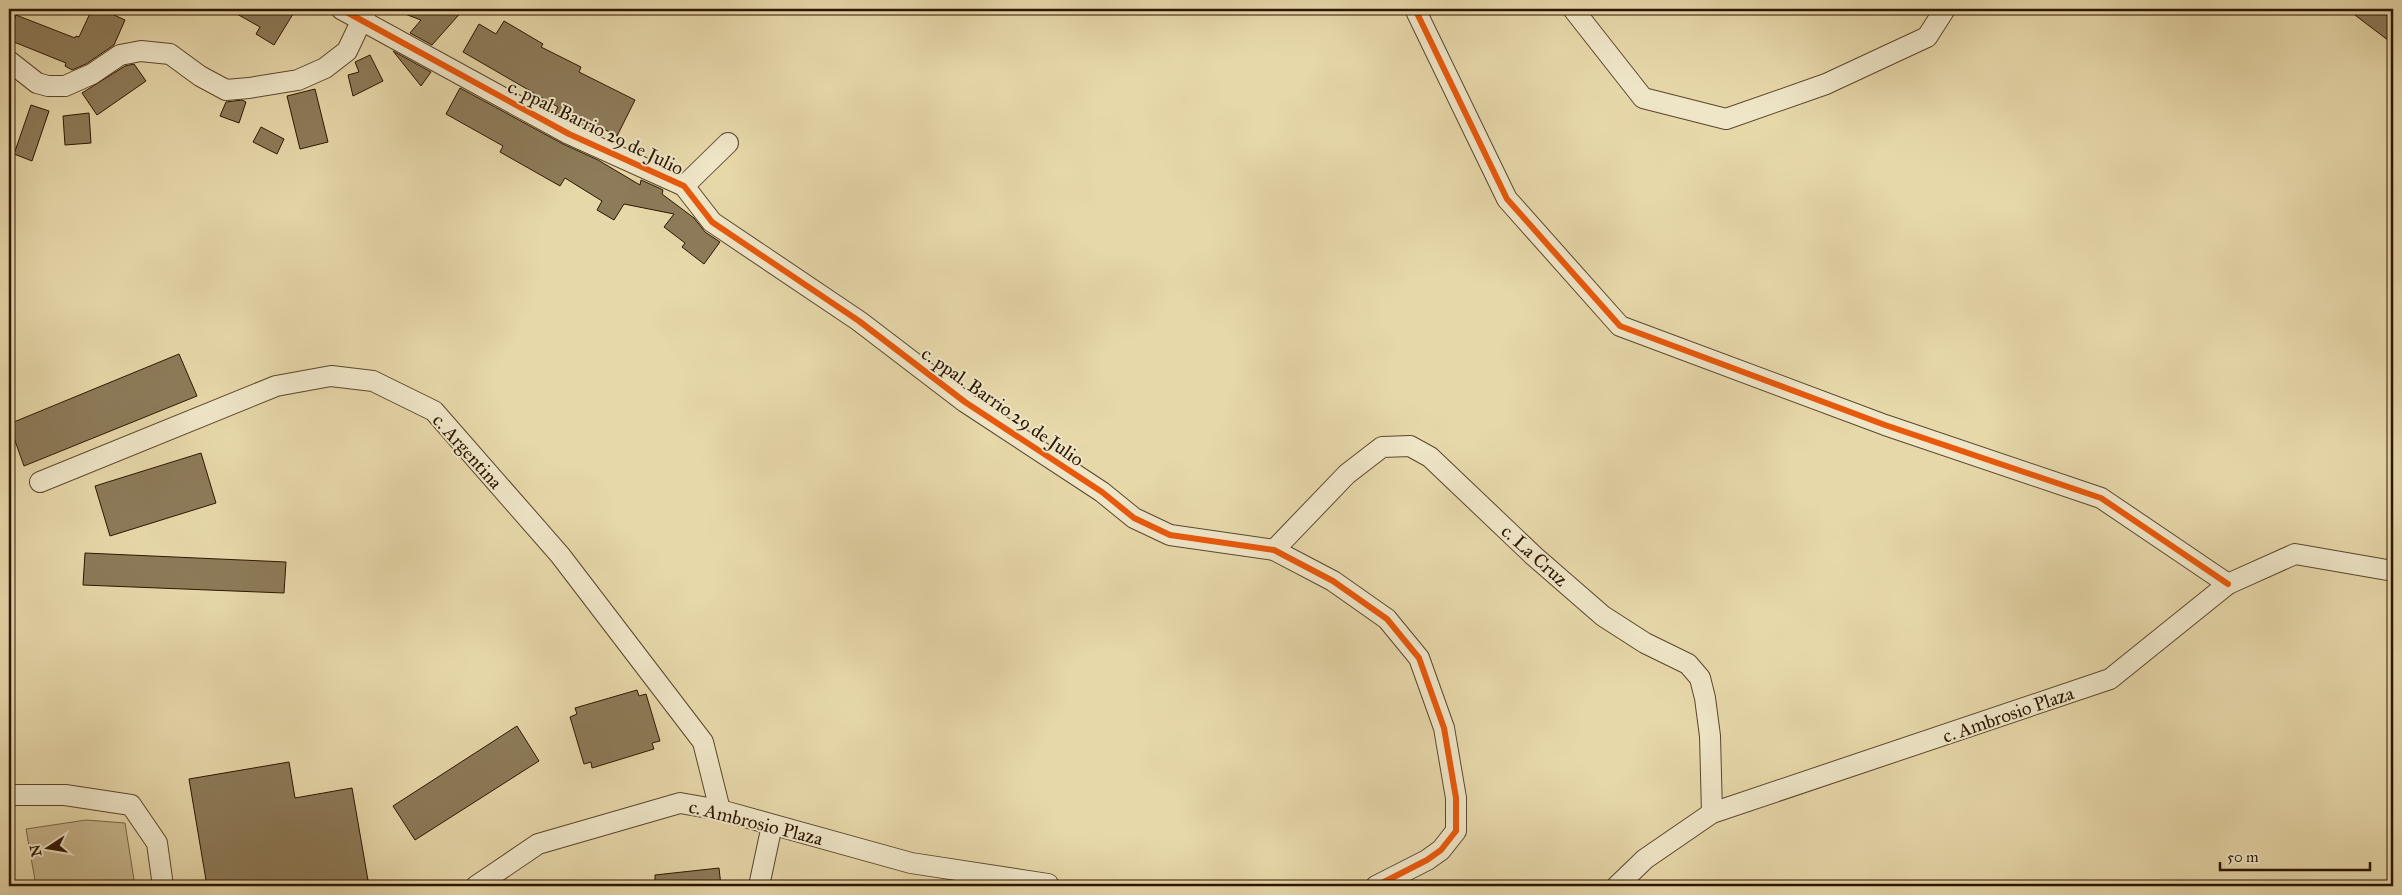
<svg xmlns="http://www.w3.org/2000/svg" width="2402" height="895" font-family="'IM FELL Great Primer',serif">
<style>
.green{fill:#c7b78d;stroke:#7a6647}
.building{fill:#8d7b59;stroke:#2c1601}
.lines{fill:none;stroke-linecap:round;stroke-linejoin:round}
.minor-casing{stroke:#5b462b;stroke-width:22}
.minor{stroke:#efe6c8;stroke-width:20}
.cycleway-casing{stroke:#efe6c8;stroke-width:9}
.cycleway{stroke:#e8590c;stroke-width:6}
.labels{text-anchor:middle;stroke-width:4;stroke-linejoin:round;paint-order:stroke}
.street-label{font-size:19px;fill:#2c1601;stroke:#efe6c8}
</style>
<rect width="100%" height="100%" fill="#e7d8aa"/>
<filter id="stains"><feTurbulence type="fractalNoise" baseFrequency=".004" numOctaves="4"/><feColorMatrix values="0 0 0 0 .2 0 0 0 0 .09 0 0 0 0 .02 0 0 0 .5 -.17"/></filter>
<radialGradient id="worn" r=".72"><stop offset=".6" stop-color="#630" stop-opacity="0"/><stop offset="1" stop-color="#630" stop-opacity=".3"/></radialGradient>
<polygon class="green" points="86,820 125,823 135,886 36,886 26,829"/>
<g class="building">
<polygon points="92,9 101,9 125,20 114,45 86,64 72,70 65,66 66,63 9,40 16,15 75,38 76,36 79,37"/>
<polygon points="228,9 296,9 274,45 256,34 260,27"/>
<polygon points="397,9 464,9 432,45 410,33 421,20 397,11"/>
<polygon points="2347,9 2393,9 2393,44"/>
<polygon points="504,21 543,44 541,47 581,67 579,72 635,100 617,136 596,125 592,131 574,123 555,113 558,107 463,52 479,24 496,34"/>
<polygon points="393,51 431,72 421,86"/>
<polygon points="370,55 383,81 353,96 348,75 359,72 355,62"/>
<polygon points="134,64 146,81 97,115 82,93 125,66"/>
<polygon points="460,88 563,144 598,160 640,185 641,180 659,188 663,190 662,194 694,218 705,232 720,242 704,264 682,247 685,243 664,227 674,214 624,204 614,220 597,210 602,201 565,178 560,186 500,152 503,146 446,114"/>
<polygon points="315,89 328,142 300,149 287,96"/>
<polygon points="242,100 246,102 239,123 220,116 226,102"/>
<polygon points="31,105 49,111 32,161 14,154"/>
<polygon points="89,113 91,143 65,145 63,116"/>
<polygon points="261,127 284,139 277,154 253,142"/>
<polygon points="179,354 197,396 24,466 9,424"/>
<polygon points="201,453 216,503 110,536 95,486"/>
<polygon points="85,553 286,562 284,593 83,585"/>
<polygon points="637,690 639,696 646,694 660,741 652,743 654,749 592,768 591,762 584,764 570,717 577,714 575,708"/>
<polygon points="517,726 539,761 415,840 393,806"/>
<polygon points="289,762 295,798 352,788 369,886 207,886 189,779"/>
<polygon points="719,868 721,886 655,886 655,875"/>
</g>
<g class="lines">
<g class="minor-casing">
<g id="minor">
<polyline points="341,9 569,134 684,186 712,222 859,321 965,402 1102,492 1134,518 1170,535 1274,550 1333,581 1387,619 1419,658 1444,728 1456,798 1456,831 1441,850 1427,860 1376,886"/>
<polyline points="1415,9 1507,199 1620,326 1885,425 2101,498 2228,584"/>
<polyline points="1573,9 1643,98 1726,119 1826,84 1927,37 1945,9"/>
<polyline points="9,61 37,83 48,86 65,86 92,74 120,55 141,51 170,54 200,76 226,90 249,88 298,80 325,68 347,51 367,9"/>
<polyline points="684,186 728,143"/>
<polyline points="40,482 276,386 331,376 373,381 434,411 560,555 703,742 720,810"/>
<polyline points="1274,550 1347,474 1382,447 1410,446 1430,457 1534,556 1603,616 1645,643 1688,664 1700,678 1705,698 1710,736 1712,813"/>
<polyline points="9,795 65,795 131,805 157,843 163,886"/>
<polyline points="476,886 538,844 680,803 720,810 911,863 1048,884 1049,886"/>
<polyline points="759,886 772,825"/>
<polyline points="1617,886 1645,859 1712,813 2110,679 2228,584 2295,554 2393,571"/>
</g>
</g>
<use href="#minor" class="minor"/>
<g class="cycleway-casing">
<g id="cycleway">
<polyline points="341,9 569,134 684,186 712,222 859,321 965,402 1102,492 1134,518 1170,535 1274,550 1333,581 1387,619 1419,658 1444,728 1456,798 1456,831 1441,850 1427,860 1376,886"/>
<polyline points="1415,9 1507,199 1620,326 1885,425 2101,498 2228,584"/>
</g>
</g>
<use href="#cycleway" class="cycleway"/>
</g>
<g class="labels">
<g class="street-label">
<text transform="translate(596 127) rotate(26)" y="7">c. ppal. Barrio 29 de Julio</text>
<text transform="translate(1003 406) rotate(35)" y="7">c. ppal. Barrio 29 de Julio</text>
<text transform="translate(468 451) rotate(48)" y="7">c. Argentina</text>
<text transform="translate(1535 555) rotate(42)" y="7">c. La Cruz</text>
<text transform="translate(2008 714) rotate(-19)" y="7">c. Ambrosio Plaza</text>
<text transform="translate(756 822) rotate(14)" y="7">c. Ambrosio Plaza</text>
</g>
</g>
<rect width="2402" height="895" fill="none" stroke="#e7d8aa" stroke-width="30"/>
<rect x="10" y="10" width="2382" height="875" fill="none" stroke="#2c1601" stroke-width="2.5"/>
<rect x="15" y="15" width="2372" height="865" fill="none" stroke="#2c1601"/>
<g transform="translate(48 848) rotate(258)" stroke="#efe6c8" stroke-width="4" paint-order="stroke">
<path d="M0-4L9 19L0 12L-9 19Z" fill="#2c1601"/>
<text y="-8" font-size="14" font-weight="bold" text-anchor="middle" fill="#2c1601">N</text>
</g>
<path d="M2220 862v8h150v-8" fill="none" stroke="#2c1601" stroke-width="2.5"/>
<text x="2227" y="862" font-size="15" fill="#2c1601" stroke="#efe6c8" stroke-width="4" paint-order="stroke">50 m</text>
<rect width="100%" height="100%" filter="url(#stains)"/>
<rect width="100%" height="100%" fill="url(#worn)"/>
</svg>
